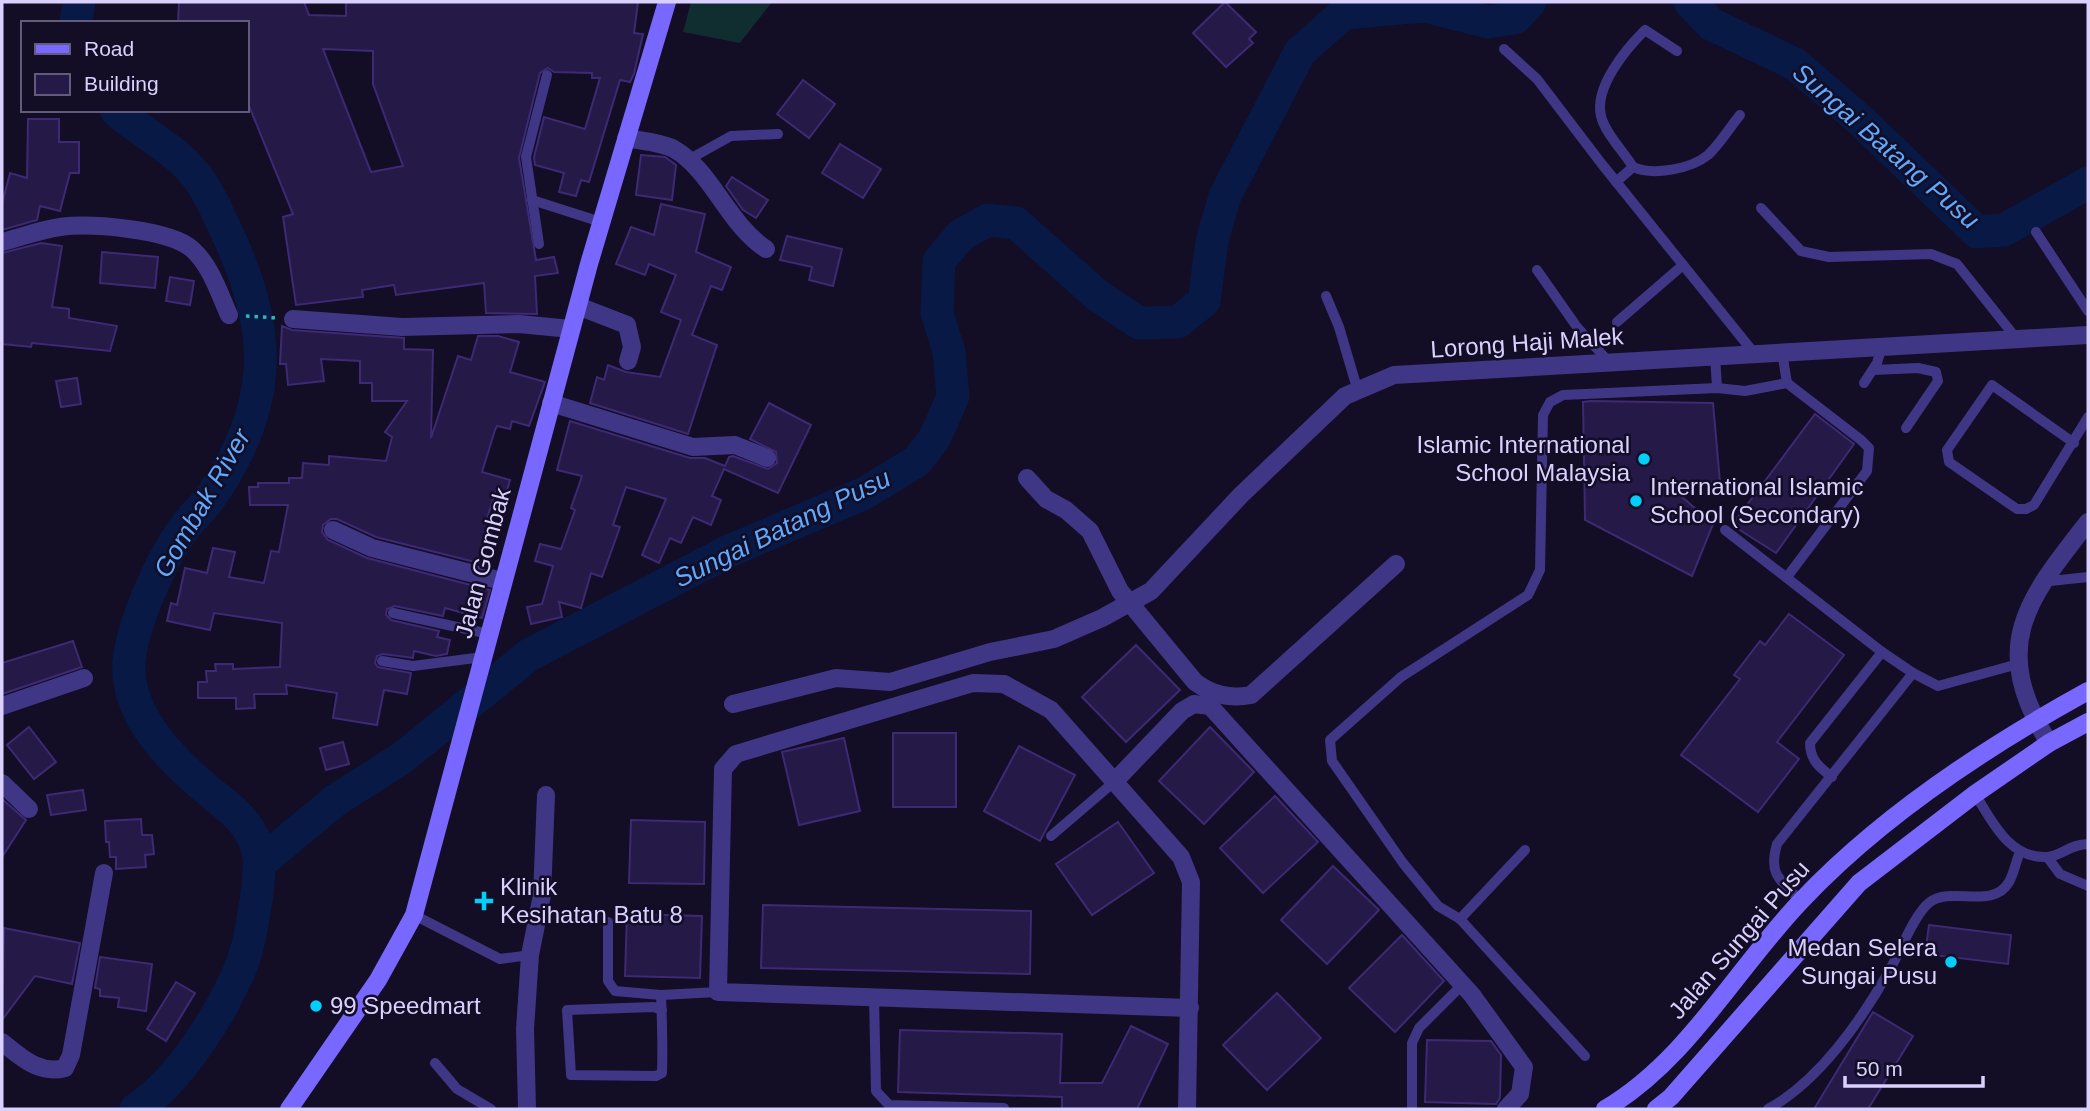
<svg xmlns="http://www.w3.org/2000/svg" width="2090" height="1111" font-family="Helvetica,sans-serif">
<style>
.green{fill:#102e2f}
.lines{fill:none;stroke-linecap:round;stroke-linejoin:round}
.river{stroke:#071944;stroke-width:33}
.building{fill:#251947;stroke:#3e2974;stroke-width:2;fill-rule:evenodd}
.path{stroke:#29b9bb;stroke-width:3.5;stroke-dasharray:3.5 5;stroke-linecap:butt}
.service{stroke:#3f3686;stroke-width:10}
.minor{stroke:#3f3686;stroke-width:18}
.tertiary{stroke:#3f3686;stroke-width:18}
.secondary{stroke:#7868ff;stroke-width:18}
.poi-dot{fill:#00cffc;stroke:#130d25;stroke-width:2.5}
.labels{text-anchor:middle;stroke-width:5;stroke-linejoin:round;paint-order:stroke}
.street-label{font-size:24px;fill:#dad1ff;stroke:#130d25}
.poi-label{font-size:24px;fill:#dad1ff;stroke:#130d25;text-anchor:start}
.water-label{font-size:26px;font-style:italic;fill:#5fa9ff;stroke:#130d25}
</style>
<rect width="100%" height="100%" fill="#130d25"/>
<polygon class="green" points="691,2 772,2 740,43 683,32"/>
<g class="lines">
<g class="river">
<polyline points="1690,2 1711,24 1795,64 1859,119 1977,232 2004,230 2088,183"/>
<polyline points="76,23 79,2"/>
<path d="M116,110C140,132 174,148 194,173C209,191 218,214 228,235C273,331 274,405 212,495C204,508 190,518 182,531C160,562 133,623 129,661C125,712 167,756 204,787C221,802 243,815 253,837C262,855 259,874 257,894C253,919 250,945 240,969C220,1015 179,1082 136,1109"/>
<polyline points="260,863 336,800 402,758 529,655 729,551 865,493 917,461 934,439 953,397 949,352 937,313 939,261 961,235 988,220 1016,223 1097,295 1139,323 1178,322 1204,301 1212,241 1225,196 1300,52 1344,13 1424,6 1488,22 1515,18 1530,2"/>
</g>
</g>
<g class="building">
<path d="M179,2H304L309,15L346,16V2H638L634,33L643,34L634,74L630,82L620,80L589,182L581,180L576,196L559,192L564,173L535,165L534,157L544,117L585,129L600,78H592V73L554,72L548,68L540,73L519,158L536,260L554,257L558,273L535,276L537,314L486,313L484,283L396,295L394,285L362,290L363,297L296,305L283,217L293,214L247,101V23H178ZM323,49L373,51V84L403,166L371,172Z"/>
<polygon points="1225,2 1256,32 1249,39 1253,43 1226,67 1193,33"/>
<polygon points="803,80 835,104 809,138 777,114"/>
<polygon points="28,119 59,119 59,142 79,142 79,173 70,173 60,211 40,206 37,220 2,230 2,204 10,173 27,178"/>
<polygon points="840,144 881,169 863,198 822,173"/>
<polygon points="641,155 665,157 676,165 672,200 636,195"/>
<polygon points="732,177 768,200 756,218 743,210 726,186"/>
<polygon points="661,204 705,214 696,252 731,267 722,290 711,286 692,335 717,345 688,434 590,403 597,377 604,380 608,365 626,372 660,377 681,320 661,312 676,275 649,264 645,275 616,264 631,227 654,235"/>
<polygon points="787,236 842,249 833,286 809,280 812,267 780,260"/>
<polygon points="41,243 62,246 52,307 69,309 69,318 117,326 110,351 32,343 31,347 2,344 2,253"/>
<polygon points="102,252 158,257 155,288 100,283"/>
<polygon points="170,277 194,281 190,305 166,301"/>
<polygon points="282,326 292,330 404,338 404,349 433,350 431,438 458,356 471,360 478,336 498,336 519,342 510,372 545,382 529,426 512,421 510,429 497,426 495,430 482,472 510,480 506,494 496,491 487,518 495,521 479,563 376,537 337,519 331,519 323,525 322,532 328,540 367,558 490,590 482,618 445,608 443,616 395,606 387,609 386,615 391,620 439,631 437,637 450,640 447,654 436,656 414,651 413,658 383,654 377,656 375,663 378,667 411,673 407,694 384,690 377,725 333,718 337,693 286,685 287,694 254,694 255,708 236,709 236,698 198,698 198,682 207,682 206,671 216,671 215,664 233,664 233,669 280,667 282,623 214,613 210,630 167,621 171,603 177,605 185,568 207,573 213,548 235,552 229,577 264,583 271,551 279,552 288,505 250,505 249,487 258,487 258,483 289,483 289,478 302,478 303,463 329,465 329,456 386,461 392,437 385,432 407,401 372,401 372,383 360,383 360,361 321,359 324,381 288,385 286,364 280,364"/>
<polygon points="77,378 81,404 61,407 56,381"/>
<polygon points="1591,401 1713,403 1720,482 1665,482 1713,524 1692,576 1585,520 1583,402"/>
<polygon points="769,403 811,425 778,493 724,469 712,496 721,500 711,525 693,517 681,543 670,538 659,563 642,555 666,499 626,487 613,525 620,527 602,577 591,573 581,608 559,602 562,617 531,624 527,607 542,604 553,566 535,561 540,544 561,549 575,510 571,508 582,476 557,470 570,421 690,458 705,458 725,466 729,457 733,456 768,469 777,463 776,452 750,439"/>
<polygon points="1815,414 1854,444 1776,553 1732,525"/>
<polygon points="1789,614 1844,655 1777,742 1799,759 1758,812 1681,755 1740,679 1734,675 1760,641 1765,645"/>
<polygon points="73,641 82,667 2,694 2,663"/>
<polygon points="1136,645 1180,690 1126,742 1082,697"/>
<polygon points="29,727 56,762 34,779 7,745"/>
<polygon points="1210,727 1254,772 1204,824 1159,781"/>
<rect x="893" y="733" width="63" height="74"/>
<polygon points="844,738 860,811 799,825 782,752"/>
<polygon points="343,742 349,764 326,770 320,748"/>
<polygon points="1019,746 1075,775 1040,841 984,811"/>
<polygon points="83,790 86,810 51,815 47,795"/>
<polygon points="1275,796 1318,842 1263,893 1220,848"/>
<polygon points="2,799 26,820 2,857"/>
<polygon points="141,819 142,835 152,835 154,854 145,855 146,867 116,869 116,857 110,857 109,842 106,842 105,821"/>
<polygon points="631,820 705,822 704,884 629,883"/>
<polygon points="1118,822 1154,873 1092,915 1056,864"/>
<polygon points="1333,866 1379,910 1327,964 1281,920"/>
<polygon points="763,905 1031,911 1030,974 761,968"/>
<polygon points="627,914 702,916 700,978 625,976"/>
<polygon points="1929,925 2011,935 2008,964 1925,954"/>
<polygon points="4,928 80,943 72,984 35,976 2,1020"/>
<polygon points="1402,935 1444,981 1395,1032 1349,988"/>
<polygon points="100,957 152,964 146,1011 118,1007 119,998 100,996 100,989 95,988"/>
<polygon points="176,982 195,993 166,1041 147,1029"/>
<polygon points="1277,993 1321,1038 1267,1090 1223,1045"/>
<polygon points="1873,1012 1913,1036 1868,1109 1814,1109"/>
<polygon points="1131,1026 1168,1044 1137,1109 1062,1109 1062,1097 898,1092 900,1030 1062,1034 1060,1083 1102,1083"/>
<polygon points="1427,1040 1491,1041 1501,1055 1500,1098 1496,1104 1425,1102"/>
</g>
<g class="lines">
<polyline class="path" points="246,316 277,318"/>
<g class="service">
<polyline points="1504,49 1537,79 1601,163 1754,353"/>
<polyline points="688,160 731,136 778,134"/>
<path d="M1633,167C1624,152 1605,133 1601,116C1594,87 1626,49 1645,30L1677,51"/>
<path d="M1616,182L1633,167C1653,176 1691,169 1708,155C1720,144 1730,127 1740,115"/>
<polyline points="532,200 601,222"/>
<polyline points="1761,208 1801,251 1829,257 1931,254 1957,264 2016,338"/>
<polyline points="2036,232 2088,311"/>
<polyline points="539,244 526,157 547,75"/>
<polyline points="1537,270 1577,327 1609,362"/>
<polyline points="1326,296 1339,327 1357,388"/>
<polyline points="1617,322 1683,265"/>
<polyline points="1782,352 1787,383"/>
<polyline points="1715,355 1717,388"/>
<polyline points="1873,370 1918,368 1936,372 1938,381 1906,428"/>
<polyline points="1864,383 1877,363 1882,346"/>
<polyline points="2074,443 1992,385 1947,450 1949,462 2017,509 2026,509 2034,505 2088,417"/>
<polyline points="1725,530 1882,652"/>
<polyline points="2041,582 2088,577"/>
<polyline points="393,613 489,634"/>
<polyline points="382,661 413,666 483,657"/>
<path d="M1832,777C1819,767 1810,760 1810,743L1882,652L1913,673"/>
<path d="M1975,794C1992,821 2009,859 2047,857C2060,857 2070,844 2088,844"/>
<polyline points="1051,836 1114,782"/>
<polyline points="2048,858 2060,874 2088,886"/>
<path d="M1801,901C1780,880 1768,875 1777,844L1913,673L1938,686L2018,664"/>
<polyline points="414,915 500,959 530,955"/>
<polyline points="1460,919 1525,850"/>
<polyline points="608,922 608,981 615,991 661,995 718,992"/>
<path d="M661,995C662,1021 663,1047 662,1073L656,1076L571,1075L567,1010L654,1007L662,1010"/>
<polyline points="874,997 876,1091 889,1105 1004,1108"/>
<polyline points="1585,1056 1460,919 1438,906 1403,863 1332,761 1330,740 1401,677 1528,595 1540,570 1543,415 1550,402 1563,395 1717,388 1745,391 1787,383 1861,440 1869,448 1867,471 1787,577"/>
<polyline points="435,1063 457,1089 491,1109"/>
<polyline points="1412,1109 1412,1043 1419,1028 1462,985"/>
<path d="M1768,1109C1818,1082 1861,1021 1889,971C1900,953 1914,914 1930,902C1952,886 1993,910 2009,882C2014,873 2016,861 2020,852"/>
</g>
<g class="minor">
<path d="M626,138C641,141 661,142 674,149C712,171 727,223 766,249"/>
<path d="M2,242C21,237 40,230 60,227C90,223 169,229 192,249C211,266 219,293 229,315"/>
<polyline points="578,306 627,325 632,347 628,361"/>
<polyline points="293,319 402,327 519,324 571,329"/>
<polyline points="551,403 693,447 735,445 767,458"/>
<path d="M1027,478L1046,499L1066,510L1090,531L1120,591L1195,682C1213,695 1229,699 1251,695L1396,564"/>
<polyline points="333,530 372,548 502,581"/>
<polyline points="733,704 836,678 890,682 990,652 1054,639 1102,618 1151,591 1241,495 1345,396 1394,375 2088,335"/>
<polyline points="2,706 84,678"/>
<polyline points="1114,782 1182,711 1194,704 1210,706 1472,995 1524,1067 1520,1094 1506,1109"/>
<polyline points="2,783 29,809"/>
<path d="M2,1042C21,1057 39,1075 65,1068L71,1055L104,873"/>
<polyline points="527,1109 525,1029 530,955 542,895 546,795"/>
<polyline points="1187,1109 1191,882 1181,857 1051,710 1004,684 973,683 736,754 723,769 718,992 1190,1008"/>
</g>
<path class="tertiary" d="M2049,743C1989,646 2026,601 2088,522"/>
<g class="secondary">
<polyline points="289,1109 378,980 414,915 589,264 667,2"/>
<path d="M1605,1109C1687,1061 1736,969 1801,901C1882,815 1986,747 2088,691"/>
<polyline points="1656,1109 1671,1097 1859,883 1975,794 2049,743 2088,722"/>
</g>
</g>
<g class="poi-dot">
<circle cx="1644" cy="459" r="7"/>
<circle cx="1636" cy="501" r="7"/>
<path d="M480.5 890.5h7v7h7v7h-7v7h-7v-7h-7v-7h7z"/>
<circle cx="1951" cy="962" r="7"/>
<circle cx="316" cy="1006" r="7"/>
</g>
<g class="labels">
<g class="street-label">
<text transform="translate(1527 343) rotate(-4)" y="8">Lorong Haji Malek</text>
<text transform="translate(483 563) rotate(-75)" y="8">Jalan Gombak</text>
<text transform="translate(1739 940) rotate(-49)" y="8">Jalan Sungai Pusu</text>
</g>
<g class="poi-label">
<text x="1630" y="453" text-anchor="end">Islamic International<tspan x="1630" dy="28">School Malaysia</tspan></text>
<text x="1650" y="495">International Islamic<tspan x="1650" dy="28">School (Secondary)</tspan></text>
<text x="500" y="895">Klinik<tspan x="500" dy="28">Kesihatan Batu 8</tspan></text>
<text x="1937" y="956" text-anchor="end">Medan Selera<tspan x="1937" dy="28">Sungai Pusu</tspan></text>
<text x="330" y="1014">99 Speedmart</text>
</g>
<g class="water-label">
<text transform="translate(1886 146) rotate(41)" y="9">Sungai Batang Pusu</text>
<text transform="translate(202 503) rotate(-60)" y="9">Gombak River</text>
<text transform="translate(782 528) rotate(-26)" y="9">Sungai Batang Pusu</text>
</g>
</g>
<rect width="2090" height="1111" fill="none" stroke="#dad1ff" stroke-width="7"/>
<rect x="21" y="21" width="228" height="91" fill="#130d25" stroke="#635b7c" stroke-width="2"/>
<rect x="35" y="44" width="35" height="10" fill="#7868ff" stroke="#635b7c" stroke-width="2"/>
<text x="84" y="56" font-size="21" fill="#dad1ff">Road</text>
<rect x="35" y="74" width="35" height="21" fill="#251947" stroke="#635b7c" stroke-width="2"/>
<text x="84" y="91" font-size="21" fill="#dad1ff">Building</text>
<path d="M1845 1076v10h138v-10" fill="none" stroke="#dad1ff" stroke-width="3.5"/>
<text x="1856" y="1076" font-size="21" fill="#dad1ff" stroke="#130d25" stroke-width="5" paint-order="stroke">50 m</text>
</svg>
